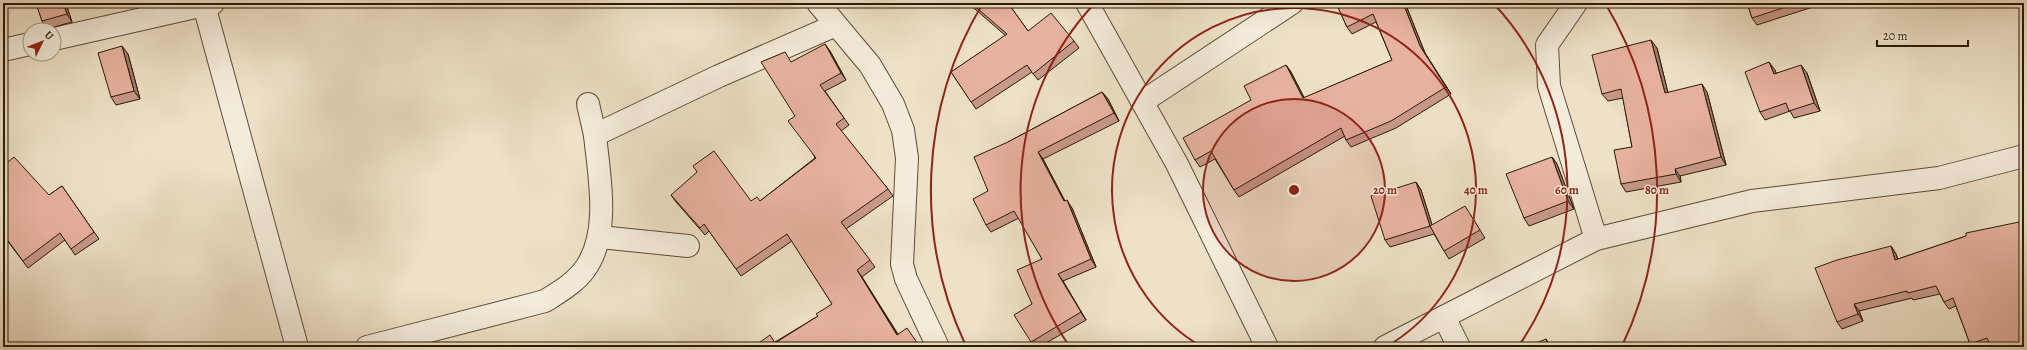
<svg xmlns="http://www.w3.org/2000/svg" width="2027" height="350" font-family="Alegreya,serif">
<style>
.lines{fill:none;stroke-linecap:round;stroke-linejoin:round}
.street-casing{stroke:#5b4c36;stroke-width:24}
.street{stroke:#f4ecdb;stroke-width:22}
.wall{fill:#c8998a;stroke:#2a1a05}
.shaded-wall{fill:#a27d70;stroke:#2a1a05}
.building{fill:#e8b2a0;stroke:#2a1a05}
.ring{fill:none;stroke:#8f2418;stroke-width:2}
.centre{fill:#8f2418;stroke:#f4ecdb;stroke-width:2}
.ring-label{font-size:12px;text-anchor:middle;font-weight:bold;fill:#8f2418;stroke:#f4ecdb;stroke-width:3;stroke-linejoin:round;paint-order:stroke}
</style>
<rect width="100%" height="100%" fill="#eee1c7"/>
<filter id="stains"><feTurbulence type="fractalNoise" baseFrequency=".005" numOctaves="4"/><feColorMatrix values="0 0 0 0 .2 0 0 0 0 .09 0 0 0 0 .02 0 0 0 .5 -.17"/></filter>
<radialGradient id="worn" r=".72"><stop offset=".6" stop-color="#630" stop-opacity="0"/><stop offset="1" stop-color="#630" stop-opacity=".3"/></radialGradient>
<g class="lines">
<g class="street-casing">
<g id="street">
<polyline points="213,3 204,5 297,347"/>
<polyline points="818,3 870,65 893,104 903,130 907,158 902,264 906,279 938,347"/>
<polyline points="1087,3 1177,164 1267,347"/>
<polyline points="1576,3 1547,45 1549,86 1596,239"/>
<polyline points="54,39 204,5"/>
<polyline points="3,50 30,44"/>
<polyline points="1142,102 1292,3"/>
<polyline points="588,104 595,135"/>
<polyline points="600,237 688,246"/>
<polyline points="1444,317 1459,347"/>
<path d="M367,347L545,301C559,292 575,283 585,269C611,233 599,176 595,135L719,76L836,25"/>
<polyline points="1385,347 1596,239 1752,201 1939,178 2024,156"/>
</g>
</g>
<use href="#street" class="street"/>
</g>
<g class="wall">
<polygon points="36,3 80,3 67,7 72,22 47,29 42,21"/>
<polygon points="968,3 1008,3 1028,31 1074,41 1079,48 1038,80 1032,72 976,109 951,72 1006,36"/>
<polygon points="1336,3 1417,3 1407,8 1425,53 1451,94 1396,128 1351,147 1346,140 1345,136 1239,197 1234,190 1215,159 1200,167 1195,160 1251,100 1286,65 1291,72 1304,98 1392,60 1376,22 1352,34 1347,27"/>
<polygon points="1747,3 1815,3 1816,6 1757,25 1752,18"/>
<polygon points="1657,48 1668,93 1707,92 1726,165 1680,176 1681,182 1626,192 1621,184 1632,147 1623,98 1608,101 1602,94"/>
<polygon points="830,51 846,80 825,91 849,125 841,131 888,189 893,196 846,229 875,267 862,277 898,334 920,347 775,342 818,316 832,304 792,241 741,276 709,231 705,235 676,202 671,195 751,201 760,201 815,158 795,116 792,62"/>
<polygon points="128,54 140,99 116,105 111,97"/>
<polygon points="1775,70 1776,73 1807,73 1820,111 1794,118 1790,111 1765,120 1760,112"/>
<polygon points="1102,92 1108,99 1119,121 1043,159 1065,201 1072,208 1096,267 1063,281 1086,320 1039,347 1034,347 1031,342 1032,304 1042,259 1019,218 991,232 986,225 988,191 1008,142"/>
<polygon points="1552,157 1557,164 1574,209 1529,226 1524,218"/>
<polygon points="3,166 49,195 62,186 99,239 75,255 65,240 28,268 6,239 3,242"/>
<polygon points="1416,182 1421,190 1432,225 1470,214 1485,238 1449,259 1444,251 1434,234 1390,247 1385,240"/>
<polygon points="1966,236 1990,346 1987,347 1972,347 1970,344 1956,306 1949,309 1944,302 1940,294 1913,300 1912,298 1859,311 1863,321 1842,329 1837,322 1891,246 1896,254 1898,259"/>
</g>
<g class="shaded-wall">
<polygon points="63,3 65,3 67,7 72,22 67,14"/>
<polygon points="1403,3 1407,8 1425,53 1451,94 1420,46"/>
<polygon points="1651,40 1657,48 1670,101 1665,93"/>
<polygon points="825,44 830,51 846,80 841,73"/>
<polygon points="122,46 128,54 140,99 134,91"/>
<polygon points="1769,62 1775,70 1779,82 1774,74"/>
<polygon points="1286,65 1291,72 1308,105 1303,98"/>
<polygon points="1801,65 1807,73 1820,111 1814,103"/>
<polygon points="1702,84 1707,92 1726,165 1721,157"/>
<polygon points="1102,92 1108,99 1119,121 1114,113"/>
<polygon points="1038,152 1043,159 1069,209 1064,201"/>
<polygon points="1552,157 1557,164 1574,209 1568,201"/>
<polygon points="1675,169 1680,176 1681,182 1676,174"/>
<polygon points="1416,182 1421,190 1435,234 1430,226"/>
<polygon points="1067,200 1072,208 1096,267 1091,259"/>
<polygon points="1891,246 1896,254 1900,267 1895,260"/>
<polygon points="857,270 862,277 902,342 897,335"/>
<polygon points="1058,274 1063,281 1086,320 1081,312"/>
<polygon points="1854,304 1859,311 1863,321 1858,314"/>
<polygon points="1546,339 1551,347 1549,347"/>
</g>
<g class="building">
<polygon points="36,3 63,3 67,14 42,21"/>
<polygon points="971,3 1008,3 1028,31 1051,13 1074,41 1033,74 1027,65 971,102 951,72 1007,34"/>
<polygon points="1336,3 1403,3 1420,46 1446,87 1391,121 1346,140 1341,128 1234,190 1211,151 1195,160 1183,138 1251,100 1244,86 1286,65 1303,98 1392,60 1373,14 1347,27"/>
<polygon points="1747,3 1798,3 1752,18"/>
<polygon points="1651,40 1665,93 1702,84 1721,157 1675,169 1676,174 1621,184 1614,150 1632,147 1621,89 1602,94 1592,55"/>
<polygon points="825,44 841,73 820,85 844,118 836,124 888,189 841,222 870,260 857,270 897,335 907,328 920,347 753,347 770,335 775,343 818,316 816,314 832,304 787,234 736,269 704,224 700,228 671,195 697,172 693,166 714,151 751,201 757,197 760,201 816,158 788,121 795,116 761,62 785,52 791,62"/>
<polygon points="122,46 134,91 111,97 98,53"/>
<polygon points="1769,62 1774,74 1801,65 1814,103 1789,111 1786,103 1760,112 1745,72"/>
<polygon points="1102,92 1114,113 1038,152 1064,201 1067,200 1091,259 1058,274 1081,312 1031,342 1014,315 1032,304 1017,270 1042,259 1014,211 986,225 973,199 988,191 974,157 1008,142"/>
<polygon points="14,157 49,195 62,186 94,232 71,249 60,233 23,261 3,234 3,166"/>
<polygon points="1552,157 1568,201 1524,218 1506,174"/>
<polygon points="1416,182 1430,226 1385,240 1371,196"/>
<polygon points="1465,206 1480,230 1444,251 1430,226"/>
<polygon points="2024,221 2024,347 1991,347 1987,338 1970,344 1953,298 1944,302 1936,286 1908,293 1907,291 1854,304 1858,314 1837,322 1815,268 1837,260 1891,246 1895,260 1966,236 1966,233"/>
<polygon points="1546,339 1549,347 1527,347"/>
</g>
<circle cx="1294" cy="190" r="91" fill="#8f2418" fill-opacity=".12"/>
<g class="ring">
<circle cx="1294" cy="190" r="91"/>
<path d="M1202 347A182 182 0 1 1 1386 347"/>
<path d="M1070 347A273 273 0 0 1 1094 4M1494 4A273 273 0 0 1 1518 347"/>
<path d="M966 346A363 363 0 0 1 983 3M1605 3A363 363 0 0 1 1622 346"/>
</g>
<circle cx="1294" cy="190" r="6" class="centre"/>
<g class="ring-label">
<text x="1385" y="194">20 m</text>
<text x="1476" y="194">40 m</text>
<text x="1567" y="194">60 m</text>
<text x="1657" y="194">80 m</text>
</g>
<rect width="2027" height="350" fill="none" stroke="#eee1c7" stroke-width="16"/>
<rect x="4" y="4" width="2019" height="342" fill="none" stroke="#2a1a05" stroke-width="2"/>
<rect x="8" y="8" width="2011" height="334" fill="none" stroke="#2a1a05"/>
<g transform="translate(42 42) rotate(47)"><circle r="19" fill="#f4ecdb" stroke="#a39885"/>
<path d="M0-3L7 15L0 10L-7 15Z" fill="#8f2418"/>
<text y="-6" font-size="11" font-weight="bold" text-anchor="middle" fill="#2a1a05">U</text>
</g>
<path d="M1877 40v6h91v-6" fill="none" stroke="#2a1a05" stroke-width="2"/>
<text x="1883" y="40" font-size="12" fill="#2a1a05" stroke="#f4ecdb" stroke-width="3" paint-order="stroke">20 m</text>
<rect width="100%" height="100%" filter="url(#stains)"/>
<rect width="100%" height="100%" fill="url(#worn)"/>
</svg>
